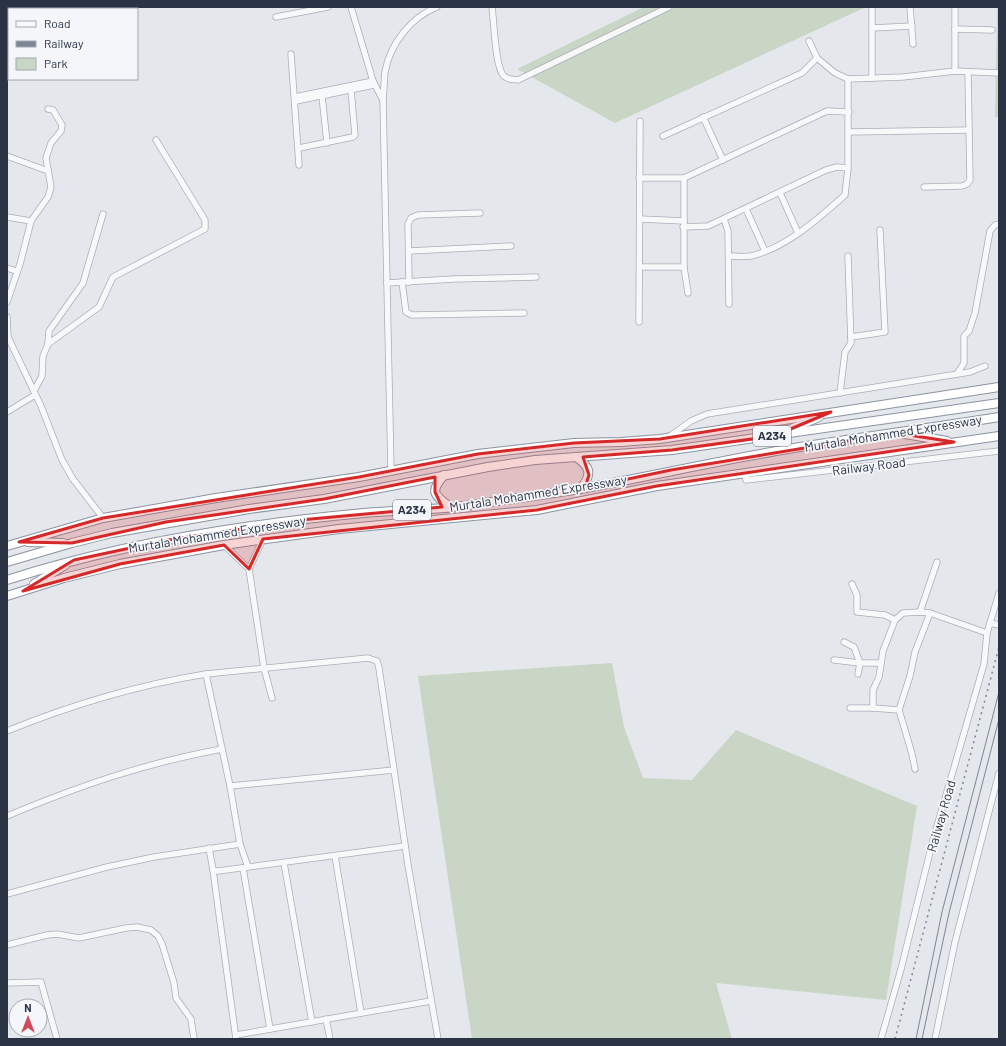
<svg xmlns="http://www.w3.org/2000/svg" width="1006" height="1046" font-family="Barlow,sans-serif">
<style>
.green{fill:#c9d6c5}
.lines{fill:none;stroke-linecap:round;stroke-linejoin:round}
.minor-casing{stroke:#a9aeb7;stroke-width:7}
.highway-casing{stroke:#8b94a3;stroke-width:10}
.minor{stroke:#f7f8fa;stroke-width:5.5}
.highway{stroke:#fff;stroke-width:8}
.tram{stroke:#7d8696;stroke-width:1}
.rail{stroke:#7d8696;stroke-width:1.5;stroke-dasharray:2 4;stroke-linecap:butt}
.marked{fill:#d62828;fill-opacity:0.2;stroke:#d62828;stroke-width:3;stroke-linejoin:round}
.labels{text-anchor:middle;stroke-width:3.5;stroke-linejoin:round;paint-order:stroke}
.shield{fill:#f4f6f9;stroke:#676e7b;stroke-width:1}
.shield-label{font-size:12px;font-weight:bold;fill:#2b3445}
.street-label{font-size:13px;fill:#2b3445;stroke:#f4f6f9}
</style>
<rect width="100%" height="100%" fill="#e4e7ec"/>
<g class="green">
<polygon points="644,7 866,7 615,123 517,69"/>
<polygon points="997,7 999,7 999,117 995,117"/>
<polygon points="612,663 624,727 643,778 692,780 736,730 917,806 886,1000 716,983 732,1039 472,1039 418,676"/>
</g>
<g class="lines">
<g class="minor-casing">
<g id="minor">
<polyline points="351,7 373,81 383,100"/>
<path d="M492,7C494,21 495,65 503,75C507,80 512,79 518,80L669,7"/>
<polyline points="910,7 913,44"/>
<polyline points="955,7 955,71"/>
<polyline points="276,17 328,7"/>
<polyline points="872,28 912,26"/>
<polyline points="955,29 992,30"/>
<polyline points="809,41 817,58 835,73 848,79 903,77 955,71 999,73"/>
<polyline points="291,54 299,165"/>
<polyline points="872,78 872,7"/>
<polyline points="322,96 327,143"/>
<polyline points="295,97 373,81"/>
<polyline points="296,101 374,85"/>
<polyline points="703,117 723,160"/>
<polyline points="849,132 969,130"/>
<polyline points="663,136 802,73 817,58"/>
<polyline points="299,148 353,137 355,135 351,90"/>
<polyline points="7,156 48,171"/>
<polyline points="639,178 684,178 827,111 849,112"/>
<polyline points="924,187 962,186 967,184 970,180 968,72"/>
<polyline points="780,193 798,233"/>
<polyline points="746,209 765,251"/>
<polyline points="7,217 31,221"/>
<polyline points="640,219 684,221"/>
<polyline points="724,219 728,231 729,304"/>
<polyline points="683,227 708,226 826,170 837,167 848,168"/>
<polyline points="409,251 511,246"/>
<path d="M729,256C736,256 744,257 751,256C786,248 818,219 845,195L848,168V79"/>
<polyline points="640,267 684,267 684,178"/>
<polyline points="684,267 688,293"/>
<polyline points="7,268 16,271"/>
<polyline points="402,282 406,312 412,315 524,313"/>
<polyline points="409,282 408,224 411,218 418,215 480,213"/>
<polyline points="387,283 454,279 536,277"/>
<polyline points="7,302 20,264 31,221 48,197 51,187 46,158 51,143 61,131 62,125 53,110 48,109"/>
<polyline points="7,317 8,338"/>
<polyline points="639,322 640,121"/>
<polyline points="7,335 41,406 62,460 73,479 103,518"/>
<polyline points="851,337 885,332 880,230"/>
<polyline points="48,344 99,307 113,277 205,229 205,220 156,140"/>
<polyline points="957,374 964,363 964,336 969,331 975,313 990,231 995,225 999,224"/>
<polyline points="34,391 42,376 43,356 48,344 49,331 83,283 103,214"/>
<polyline points="840,393 845,352 851,343 848,256"/>
<polyline points="7,412 35,395"/>
<polyline points="670,436 691,421 707,414 970,372 985,366"/>
<path d="M391,470L383,100C384,91 384,81 385,72C390,44 411,17 437,7"/>
<polyline points="745,474 746,480 999,451"/>
<polyline points="263,539 249,569 264,668 272,698"/>
<polyline points="224,545 249,569"/>
<polyline points="852,584 857,595 857,612 885,615 895,620"/>
<polyline points="920,612 937,562"/>
<polyline points="990,623 999,625"/>
<polyline points="834,660 860,663 854,647 844,642"/>
<polyline points="858,674 860,663 881,663"/>
<polyline points="850,708 873,708"/>
<polyline points="899,710 873,708 873,690 879,677 883,651 895,620 903,613 920,612 930,613"/>
<path d="M7,731C71,705 138,685 206,674"/>
<polyline points="915,769 912,754 899,710 910,676 915,652 930,613 987,633"/>
<polyline points="394,770 230,786 206,674 368,658 377,661 379,668 408,865 438,1039"/>
<polyline points="230,786 240,844 248,867"/>
<path d="M7,816C79,786 145,763 222,749"/>
<polyline points="209,848 213,870 218,871 405,846"/>
<polyline points="335,856 361,1013"/>
<polyline points="284,863 312,1022"/>
<polyline points="243,868 270,1029"/>
<polyline points="213,870 236,1039"/>
<polyline points="7,894 107,867 154,857 240,844"/>
<polyline points="7,945 47,935 57,934 79,938 126,928 137,927 151,930 158,936 162,944 174,983 176,998 191,1019 194,1039"/>
<polyline points="7,983 41,982 57,1039"/>
<polyline points="326,1019 330,1039"/>
<polyline points="236,1035 431,1001"/>
<polyline points="881,1039 901,969 933,840 984,664 987,633 999,593"/>
<polyline points="935,1039 955,942 999,773"/>
</g>
</g>
<g class="highway-casing">
<g id="highway">
<polyline points="786,431 819,417"/>
<polyline points="905,434 947,441"/>
<path d="M576,457C591,467 592,475 581,488"/>
<path d="M444,475C430,492 433,494 450,507"/>
<polyline points="28,542 63,543"/>
<polyline points="7,546 103,518 216,498 359,477 478,454 574,443 621,442 660,439 999,387"/>
<polyline points="7,562 72,543 112,533 249,509 324,499 488,467 535,460 672,450 999,403"/>
<path d="M7,580C122,543 244,524 364,513C398,510 432,510 465,506C503,500 542,495 580,489C652,476 722,460 794,448C862,437 931,428 999,417"/>
<polyline points="34,584 65,565"/>
<polyline points="7,596 64,578 120,564 224,545 339,529 537,510 657,486 999,436"/>
</g>
</g>
<use href="#minor" class="minor"/>
<use href="#highway" class="highway"/>
<g class="tram">
<polyline points="916,1039 942,912 999,692"/>
<polyline points="922,1039 949,913 999,719"/>
</g>
<polyline class="rail" points="895,1039 999,647"/>
</g>
<path class="marked" d="M831,412L774,436L672,450L583,457L589,475L585,488L671,470L896,433L954,442L657,486L537,510L263,539L249,569L224,545L120,564L23,591L74,560L168,540L300,520L442,507L435,492V477L324,499L166,522L72,543L19,542L103,518L359,477L478,454L574,443L660,439Z"/>
<g class="labels">
<g class="shield">
<rect x="753" y="426" width="38" height="20" rx="3"/>
<rect x="393" y="500" width="38" height="20" rx="3"/>
</g>
<g class="shield-label">
<text x="772" y="440">A234</text>
<text x="412" y="514">A234</text>
</g>
<g class="street-label">
<text transform="translate(893 433) rotate(-9)" y="5">Murtala Mohammed Expressway</text>
<text transform="translate(869 466) rotate(-7)" y="5">Railway Road</text>
<text transform="translate(538 493) rotate(-9)" y="5">Murtala Mohammed Expressway</text>
<text transform="translate(217 534) rotate(-9)" y="5">Murtala Mohammed Expressway</text>
<text transform="translate(941 816) rotate(-74)" y="5">Railway Road</text>
</g>
</g>
<rect width="1006" height="1046" fill="none" stroke="#2b3445" stroke-width="16"/>
<rect x="8" y="8" width="130" height="72" fill="#f4f6f9" stroke="#a4a8b1"/>
<rect x="16" y="21" width="20" height="6" fill="#f7f8fa" stroke="#a4a8b1"/>
<text x="44" y="28" font-size="12" fill="#2b3445">Road</text>
<rect x="16" y="41" width="20" height="6" fill="#7d8696" stroke="#a4a8b1"/>
<text x="44" y="48" font-size="12" fill="#2b3445">Railway</text>
<rect x="16" y="58" width="20" height="12" fill="#c9d6c5" stroke="#a4a8b1"/>
<text x="44" y="68" font-size="12" fill="#2b3445">Park</text>
<g transform="translate(28 1018)"><circle r="19" fill="#f4f6f9" stroke="#a4a8b1"/>
<path d="M0-3L7 15L0 10L-7 15Z" fill="#d1495b"/>
<text y="-6" font-size="11" font-weight="bold" text-anchor="middle" fill="#2b3445">N</text>
</g>
</svg>
